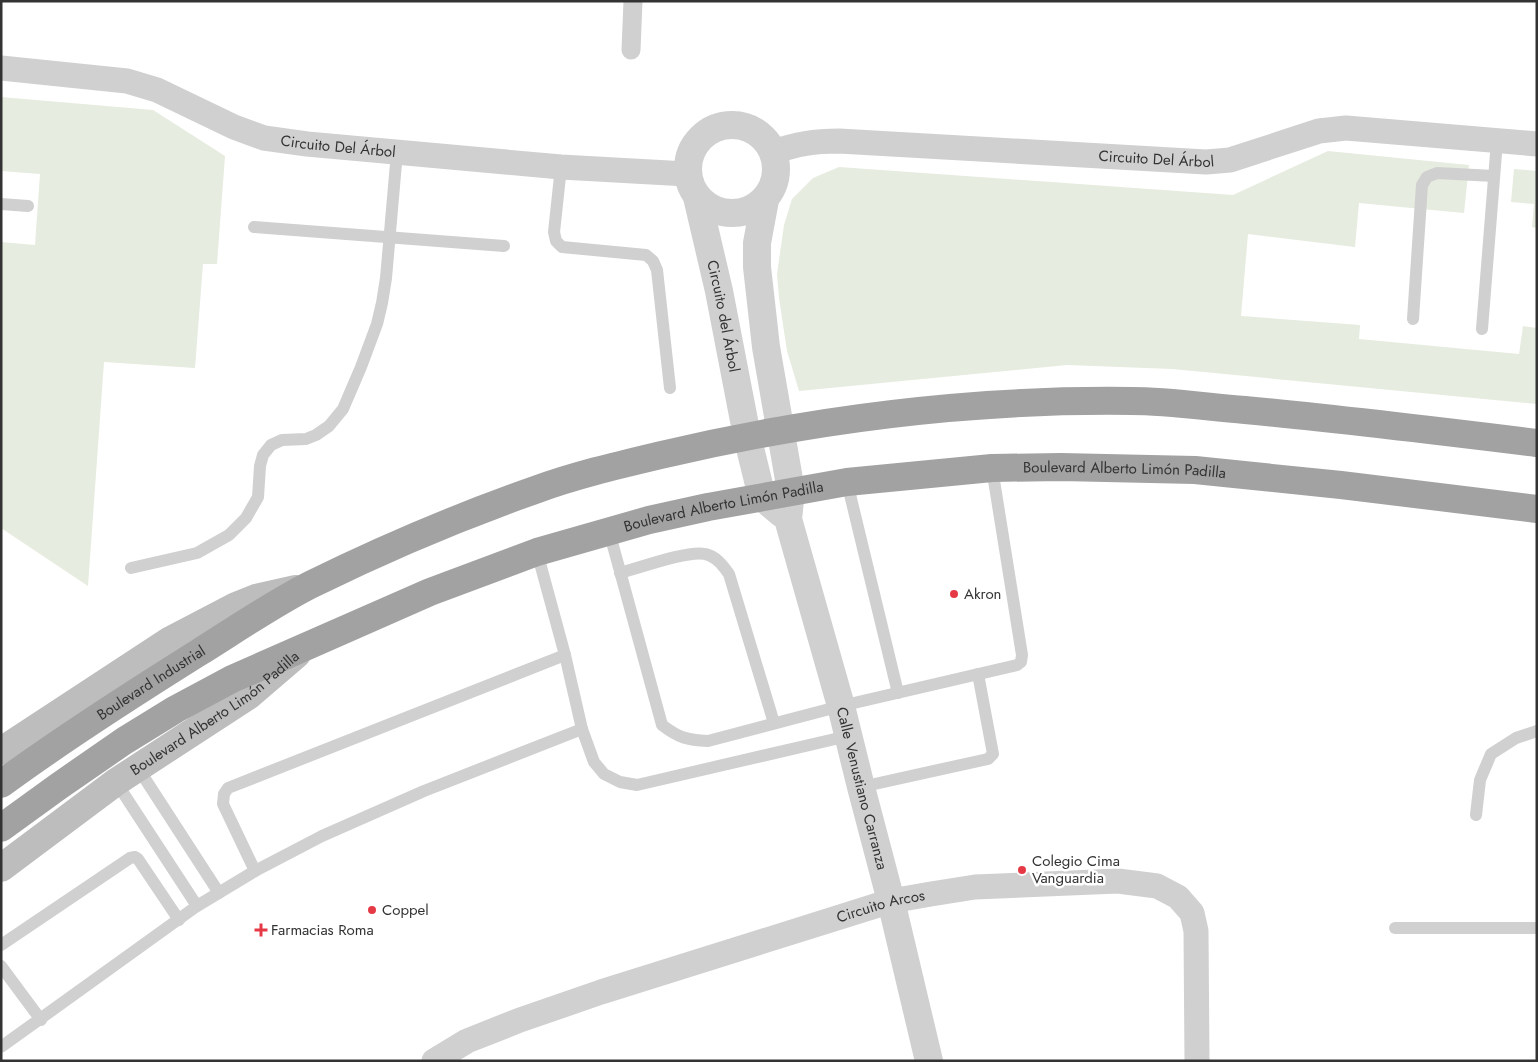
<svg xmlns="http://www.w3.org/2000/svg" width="1538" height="1062" font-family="Jost,sans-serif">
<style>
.green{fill:#e6ecdf}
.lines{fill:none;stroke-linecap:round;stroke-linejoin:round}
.service{stroke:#d0d0d0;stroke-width:12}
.pedestrian{stroke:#d0d0d0;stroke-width:19}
.minor{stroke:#d0d0d0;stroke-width:25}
.tertiary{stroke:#d0d0d0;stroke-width:28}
.secondary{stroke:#bdbdbd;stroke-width:28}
.trunk{stroke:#a2a2a2;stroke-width:28}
.poi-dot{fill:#e63946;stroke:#fff;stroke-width:2}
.labels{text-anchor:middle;stroke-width:5;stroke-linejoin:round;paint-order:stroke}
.street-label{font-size:15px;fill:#333;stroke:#fff}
.poi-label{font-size:15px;fill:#333;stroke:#fff;text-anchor:start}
</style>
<rect width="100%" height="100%" fill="#fff"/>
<g class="green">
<polygon points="1,97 153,110 225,156 217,264 203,264 195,368 104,362 88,586 1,528 1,242 35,245 40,174 1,171"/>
<polygon points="1328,151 1469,165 1464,213 1359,203 1355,247 1248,234 1241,316 1360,325 1359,339 1519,354 1523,326 1537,328 1537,404 1172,369 1067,365 799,391 787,351 779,298 777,274 784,225 792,199 813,178 839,167 1233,195"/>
<polygon points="1514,169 1537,171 1537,228 1532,227 1534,204 1511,202"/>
</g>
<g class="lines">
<g class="service">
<polyline points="561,167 554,232 556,241 562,247 646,255 653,261 657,270 670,388"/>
<polyline points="1,204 28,206"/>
<polyline points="254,227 504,246"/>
<polyline points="1413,319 1422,185 1427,177 1437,173 1494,176"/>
<polyline points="1482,329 1497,141"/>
<polyline points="847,482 898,693"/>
<path d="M609,531L662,725C679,738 687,740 708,741L841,706L1017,665L1021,662L1022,655L992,468"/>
<polyline points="537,552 565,655 582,729 594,762 604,774 620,782 637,785 848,736"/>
<polyline points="131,568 197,553 229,535 246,518 258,497 260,466 263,455 271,445 282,440 306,439 316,435 329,426 343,409 361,367 377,324 382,303 386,278 397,152"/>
<path d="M620,573C639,568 688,550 705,554C716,556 723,566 729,574L774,723"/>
<polyline points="138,768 219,893"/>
<polyline points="116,782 197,906"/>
<polyline points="861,787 988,759 993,754 978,674"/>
<polyline points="1476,815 1480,780 1491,754 1516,738 1537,731"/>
<polyline points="255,871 223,804 224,794 228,788 565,655"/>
<polyline points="1395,928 1537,928"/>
<polyline points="1,945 130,858 135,857 138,859 179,920"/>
<polyline points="1,966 41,1020"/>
<polyline points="1,1047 197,906 255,871 322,836 424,791 582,729"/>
</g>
<polyline class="pedestrian" points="631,50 633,1"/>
<g class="minor">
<path id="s1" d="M1,68L127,81L157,90L234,127L264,138L307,144L561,167L687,174"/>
<path id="s2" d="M773,152C797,144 814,141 839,141L1206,162L1230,160L1319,131L1346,128L1537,144"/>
<path id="s3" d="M434,1061L467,1041L520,1020L601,992L891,901L931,894L975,887L1118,881L1157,886L1178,897L1192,913L1196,931L1197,1061"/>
</g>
<g class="tertiary">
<circle cx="732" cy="169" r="44"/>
<path id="s4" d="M697,197L719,291L747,436L762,497L781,513"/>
<path id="s5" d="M765,200L757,243V267L766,347L791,491L788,519L841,706L861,787L891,901L929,1061"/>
</g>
<g class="secondary">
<polyline points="1,751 169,641 236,606 256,598 296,589"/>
<path id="s6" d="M1,868L116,782L248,696L297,654"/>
</g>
<g class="trunk">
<path id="s7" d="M1,784C65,737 131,695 198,653C235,630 271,605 310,585C383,549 458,517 535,490C576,475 619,465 661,455C814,419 974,399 1131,401C1169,401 1207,407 1245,410C1342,419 1439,431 1537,443"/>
<path id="s8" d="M1,828L59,786L124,741L176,709L232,679L430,592L537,552L649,520L708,507L847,482L992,468L1061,467L1195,470L1341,485L1537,509"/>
</g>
</g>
<g class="poi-dot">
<circle cx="954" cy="594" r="5"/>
<circle cx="1022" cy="870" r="5"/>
<circle cx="372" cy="910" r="5"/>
<path d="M258.5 922.5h5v5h5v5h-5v5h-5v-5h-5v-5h5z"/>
</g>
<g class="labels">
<g class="street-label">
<text dy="5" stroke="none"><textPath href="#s1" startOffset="350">Circuito Del Árbol</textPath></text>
<text dy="5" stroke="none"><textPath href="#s2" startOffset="385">Circuito Del Árbol</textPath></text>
<text dy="5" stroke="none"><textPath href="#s4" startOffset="122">Circuito del Árbol</textPath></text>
<text dy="5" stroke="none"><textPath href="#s8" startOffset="1202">Boulevard Alberto Limón Padilla</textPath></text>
<text dy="5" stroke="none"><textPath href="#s8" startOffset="798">Boulevard Alberto Limón Padilla</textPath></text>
<text dy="5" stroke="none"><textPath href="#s7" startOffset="181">Boulevard Industrial</textPath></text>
<text dy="5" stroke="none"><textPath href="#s6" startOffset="264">Boulevard Alberto Limón Padilla</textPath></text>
<text dy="5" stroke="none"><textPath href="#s5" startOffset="602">Calle Venustiano Carranza</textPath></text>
<text dy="5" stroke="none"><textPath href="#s3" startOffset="474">Circuito Arcos</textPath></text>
</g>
<g class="poi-label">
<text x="964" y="599">Akron</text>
<text x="1032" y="866">Colegio Cima<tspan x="1032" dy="17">Vanguardia</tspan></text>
<text x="382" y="915">Coppel</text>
<text x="271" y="935">Farmacias Roma</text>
</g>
</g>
<rect width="1538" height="1062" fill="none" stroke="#333333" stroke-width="5"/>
</svg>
